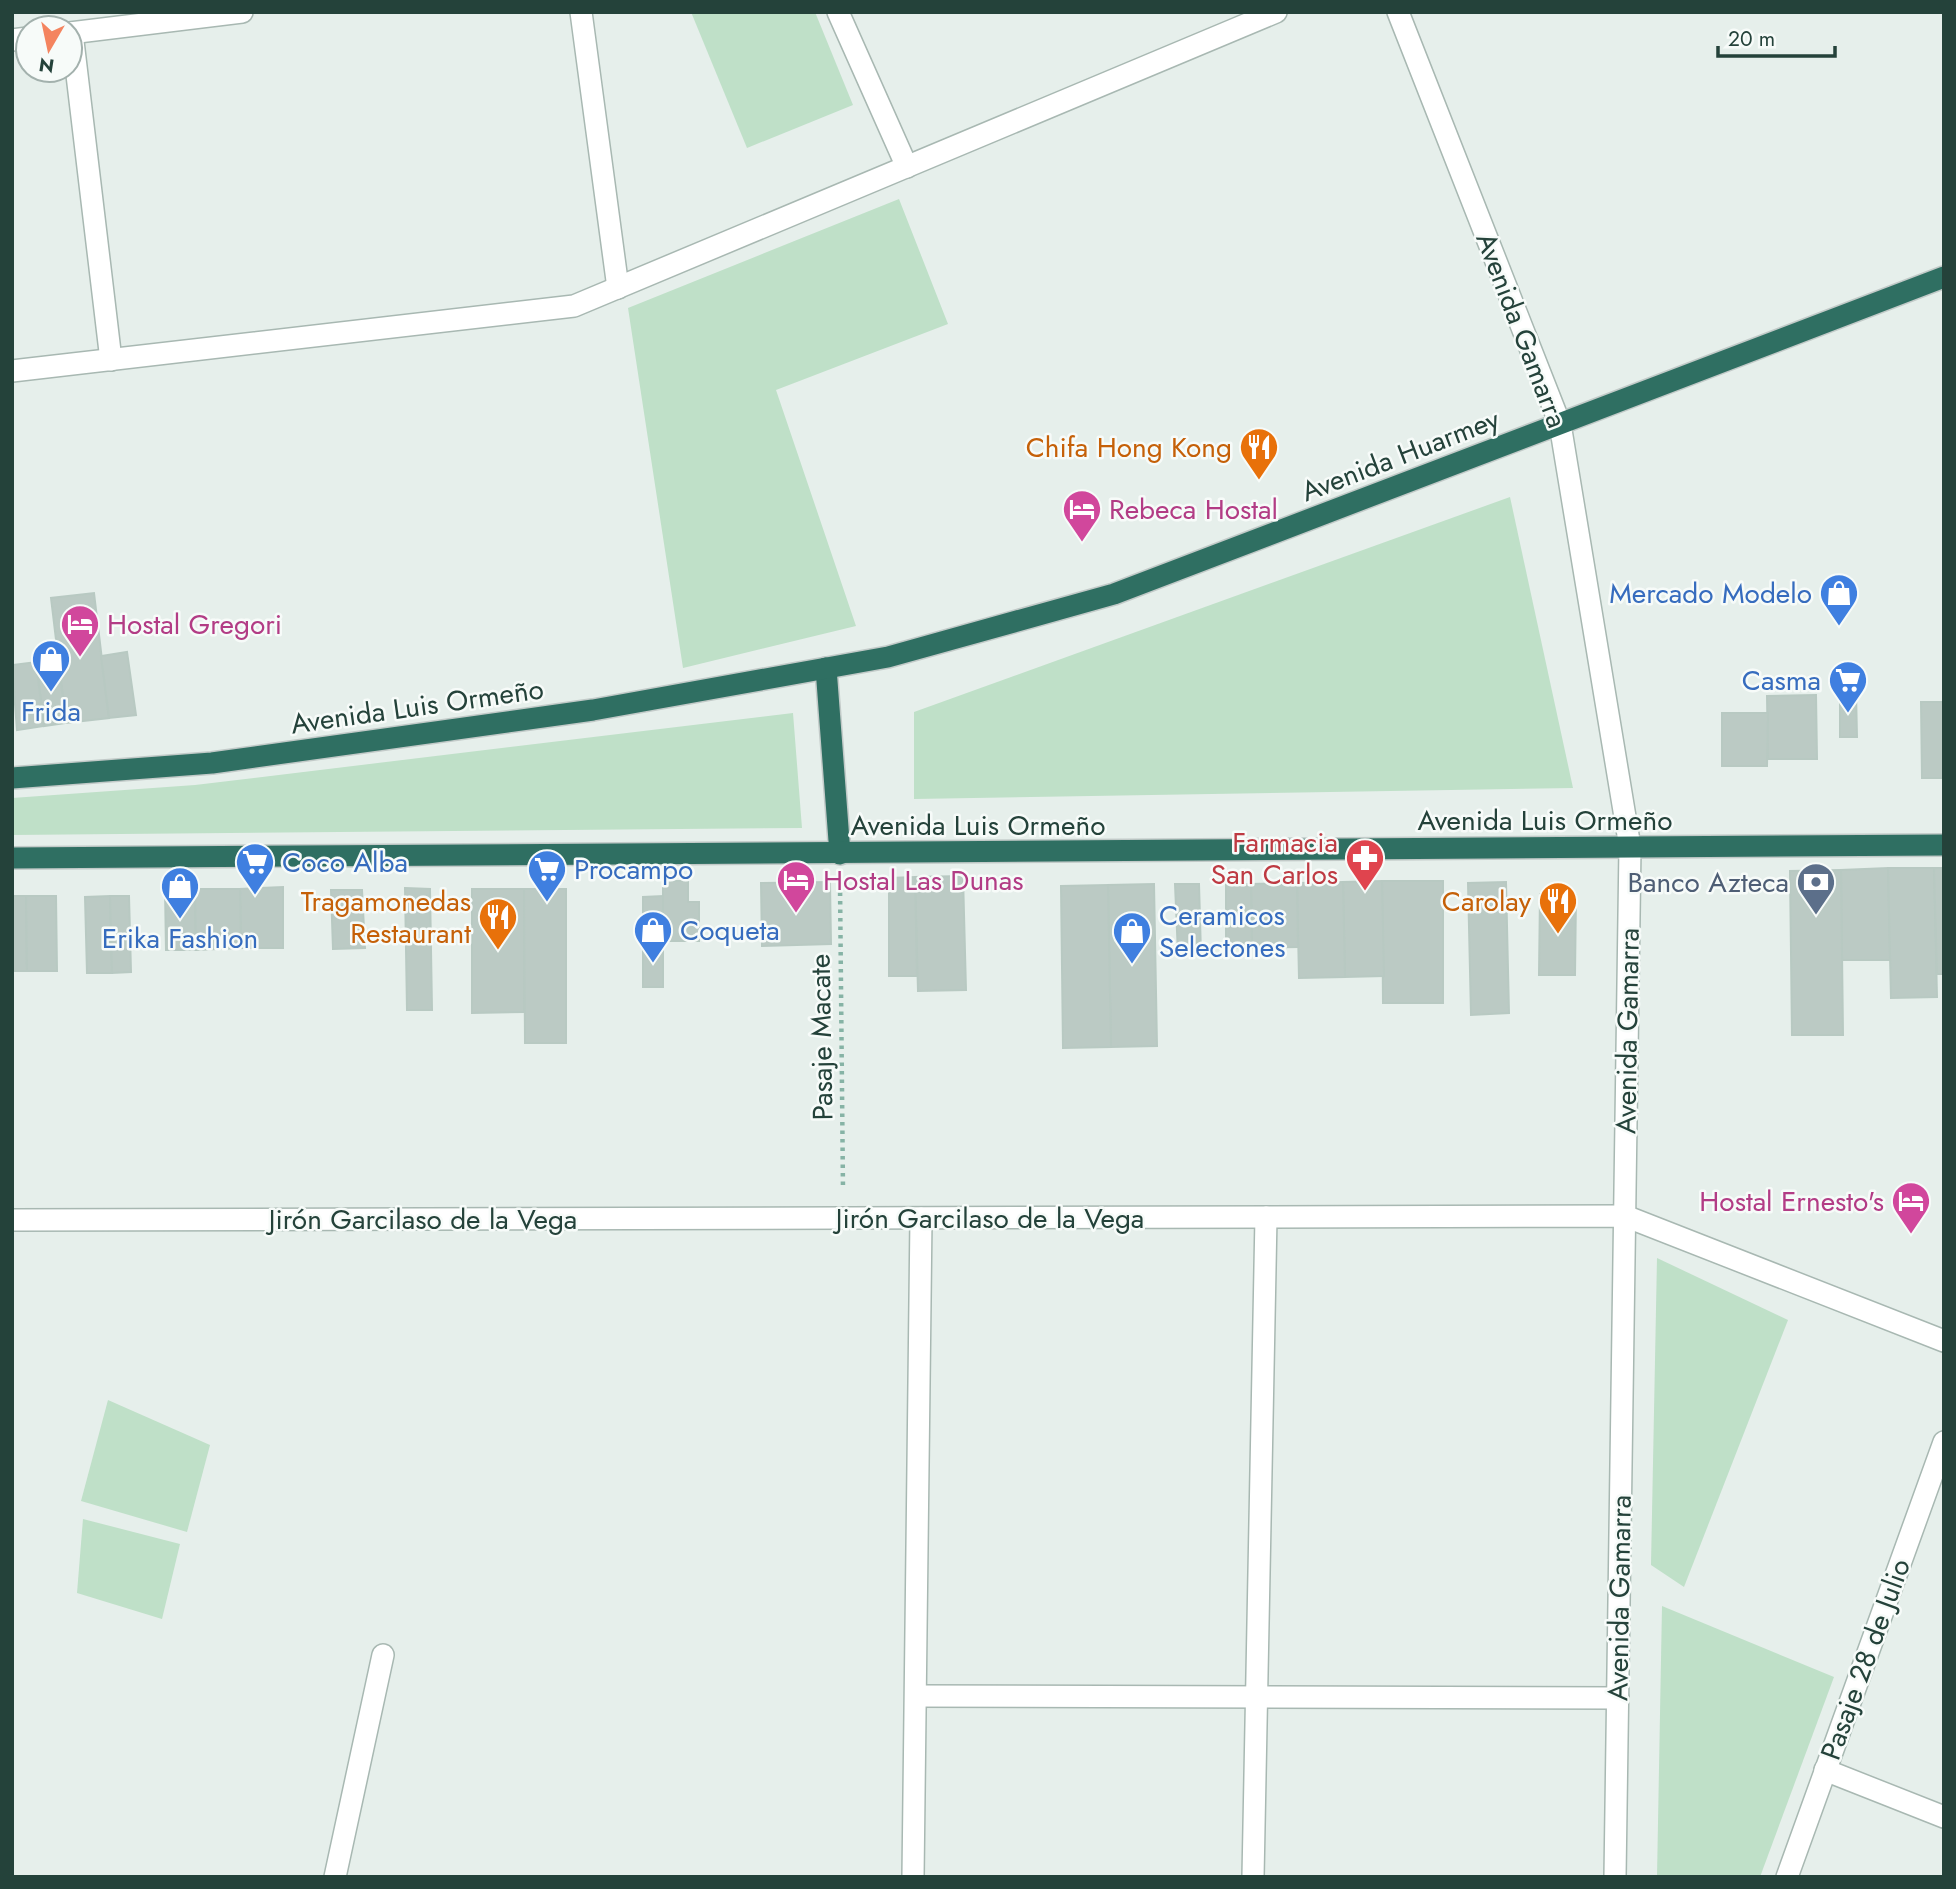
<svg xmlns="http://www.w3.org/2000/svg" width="1956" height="1889" font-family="Jost,sans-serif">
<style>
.green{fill:#bfe0c8}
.building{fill:#bbcac4;stroke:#b8c9c2;stroke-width:2}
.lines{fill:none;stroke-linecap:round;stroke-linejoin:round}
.minor-casing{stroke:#a8b8b2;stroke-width:24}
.highway-casing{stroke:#c2cac8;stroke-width:24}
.path{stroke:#86b3a5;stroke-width:4.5;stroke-dasharray:3.5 5;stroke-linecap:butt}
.minor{stroke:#fff;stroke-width:21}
.highway{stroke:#2f6f62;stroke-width:21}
.labels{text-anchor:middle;stroke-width:5;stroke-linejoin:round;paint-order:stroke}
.street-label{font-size:28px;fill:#24423a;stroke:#f7fbf9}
.food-label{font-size:28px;fill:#c56008;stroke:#f7fbf9;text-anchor:end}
.hotel-label{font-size:28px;fill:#b23c85;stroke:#f7fbf9;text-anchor:start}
.shop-label{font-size:28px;fill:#366cbe;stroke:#f7fbf9;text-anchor:start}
.health-label{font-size:28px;fill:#be3a42;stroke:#f7fbf9;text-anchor:end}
.service-label{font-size:28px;fill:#4e5e75;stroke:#f7fbf9;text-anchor:end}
</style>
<rect width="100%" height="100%" fill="#e6efeb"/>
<g class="green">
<polygon points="691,12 815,12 853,105 747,148"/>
<polygon points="899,199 948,324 776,390 856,626 683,668 628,308"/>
<polygon points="1510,497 1573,788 914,799 914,712"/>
<polygon points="793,713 802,828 12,835 12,798 195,785"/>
<polygon points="1657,1258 1788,1320 1684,1587 1651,1565"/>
<polygon points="108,1400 210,1445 187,1532 81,1501"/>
<polygon points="83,1519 180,1544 162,1619 77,1593"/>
<polygon points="1662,1606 1834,1677 1760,1877 1657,1877"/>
</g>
<g class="building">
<polygon points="94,593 109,718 66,723 51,598"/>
<polygon points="127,652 136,715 109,718 101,656"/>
<polygon points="58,659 66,723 44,726 36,662"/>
<polygon points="36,662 44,726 17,730 12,665"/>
<polygon points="1840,692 1856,692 1857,737 1840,737"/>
<polygon points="1816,695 1817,759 1768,759 1767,696"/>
<polygon points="1921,702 1944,702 1944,778 1922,778"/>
<polygon points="1722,713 1768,713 1767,766 1722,766"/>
<polygon points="1888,868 1890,960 1842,960 1841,870"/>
<polygon points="1888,868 1934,868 1937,997 1891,998"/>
<polygon points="1934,868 1944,868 1944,974 1937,974"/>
<polygon points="1841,870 1843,1035 1792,1035 1790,871"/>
<polygon points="963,876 966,990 918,991 915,877"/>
<polygon points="915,877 917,976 889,976 889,878"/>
<polygon points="663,881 688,881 688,902 699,902 699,941 663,941"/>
<polygon points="1382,881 1443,881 1443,1003 1383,1003"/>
<polygon points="1382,881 1384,976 1345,977 1343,882"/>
<polygon points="830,882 831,944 762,946 761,883"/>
<polygon points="1343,882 1345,977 1299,978 1297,883"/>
<polygon points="1506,882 1509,1013 1471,1015 1468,883"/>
<polygon points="1297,883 1298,947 1252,948 1251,884"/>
<polygon points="1154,884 1157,1046 1111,1047 1108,885"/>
<polygon points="1175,884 1199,884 1201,954 1178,954"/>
<polygon points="1226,884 1251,884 1252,948 1226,948"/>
<polygon points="1108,885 1111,1047 1063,1048 1061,886"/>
<polygon points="283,887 283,948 241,948 240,889"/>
<polygon points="405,888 430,889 432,1010 407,1010"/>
<polygon points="165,889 195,889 196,950 166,950"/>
<polygon points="195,889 240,889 241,948 196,950"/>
<polygon points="472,889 524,889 524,1012 472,1013"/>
<polygon points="524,889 566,889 566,1043 525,1043"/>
<polygon points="331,890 362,890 365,948 333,949"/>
<polygon points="1540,894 1576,895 1575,975 1539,975"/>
<polygon points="12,896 26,896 27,971 12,971"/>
<polygon points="26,896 56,896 57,971 27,971"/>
<polygon points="110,896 112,973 87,973 85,897"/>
<polygon points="110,896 129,896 131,972 112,973"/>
<polygon points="663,896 663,987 643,987 643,897"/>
</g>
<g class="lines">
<g class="minor-casing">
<g id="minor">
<polyline points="581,12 618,288"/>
<polyline points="838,12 907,167"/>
<polyline points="1398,12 1560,424 1630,847 1615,1877"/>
<polyline points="70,33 242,12"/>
<polyline points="72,33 111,360"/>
<polyline points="12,40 28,38"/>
<polyline points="12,371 574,306 1276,12"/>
<polyline points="12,1220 1625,1216 1944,1341"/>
<polyline points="916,1696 1618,1698"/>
<polyline points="1825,1770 1944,1817"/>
<polyline points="335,1877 383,1655"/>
<polyline points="913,1877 921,1218"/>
<polyline points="1253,1877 1266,1217"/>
<polyline points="1787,1877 1944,1442"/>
</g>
</g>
<g class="highway-casing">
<g id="highway">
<polyline points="826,668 840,854"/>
<polyline points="12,778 212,763 593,710 888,657 1114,594 1944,277"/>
<polyline points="12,858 1944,845"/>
</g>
</g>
<polyline class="path" points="840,884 843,1190"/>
<use href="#minor" class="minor"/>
<use href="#highway" class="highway"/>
</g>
<defs>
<g id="restaurant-pin" transform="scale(2.0125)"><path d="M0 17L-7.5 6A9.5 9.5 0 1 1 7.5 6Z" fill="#e8710a" stroke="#f7fbf9"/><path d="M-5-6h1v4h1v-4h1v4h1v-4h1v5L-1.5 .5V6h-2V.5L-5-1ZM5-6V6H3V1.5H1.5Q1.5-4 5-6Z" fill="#fff"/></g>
<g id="hotel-pin" transform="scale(2.0125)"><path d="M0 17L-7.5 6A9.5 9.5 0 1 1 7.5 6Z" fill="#d1479c" stroke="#f7fbf9"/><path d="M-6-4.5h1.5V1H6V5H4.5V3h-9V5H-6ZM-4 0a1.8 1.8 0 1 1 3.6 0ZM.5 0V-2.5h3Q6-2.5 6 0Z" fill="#fff"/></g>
<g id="shop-pin" transform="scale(2.0125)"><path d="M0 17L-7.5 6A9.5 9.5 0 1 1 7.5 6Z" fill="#3f7fe0" stroke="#f7fbf9"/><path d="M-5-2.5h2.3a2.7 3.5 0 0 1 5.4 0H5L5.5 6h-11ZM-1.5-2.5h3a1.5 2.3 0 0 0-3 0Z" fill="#fff"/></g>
<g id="supermarket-pin" transform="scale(2.0125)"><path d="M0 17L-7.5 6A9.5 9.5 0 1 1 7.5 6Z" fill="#3f7fe0" stroke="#f7fbf9"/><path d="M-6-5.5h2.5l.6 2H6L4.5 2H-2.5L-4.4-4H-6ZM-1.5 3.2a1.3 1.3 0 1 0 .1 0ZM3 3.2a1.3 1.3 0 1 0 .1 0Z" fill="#fff"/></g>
<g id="pharmacy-pin" transform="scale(2.0125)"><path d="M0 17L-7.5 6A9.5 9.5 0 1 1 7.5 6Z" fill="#e0444e" stroke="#f7fbf9"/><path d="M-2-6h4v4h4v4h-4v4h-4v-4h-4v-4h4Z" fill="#fff"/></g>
<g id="bank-pin" transform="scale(2.0125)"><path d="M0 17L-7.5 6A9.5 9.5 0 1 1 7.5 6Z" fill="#5c6f8a" stroke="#f7fbf9"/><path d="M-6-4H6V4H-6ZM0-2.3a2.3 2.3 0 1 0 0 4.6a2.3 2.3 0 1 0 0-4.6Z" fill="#fff"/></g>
</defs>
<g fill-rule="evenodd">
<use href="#restaurant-pin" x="1259" y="447"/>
<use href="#hotel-pin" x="1082" y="509"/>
<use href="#shop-pin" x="1839" y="593"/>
<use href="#hotel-pin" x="80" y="624"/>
<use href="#shop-pin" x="51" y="659"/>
<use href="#supermarket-pin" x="1848" y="680"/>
<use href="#pharmacy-pin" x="1365" y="858"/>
<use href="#supermarket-pin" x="255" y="862"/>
<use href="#supermarket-pin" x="547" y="869"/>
<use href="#hotel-pin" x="796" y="880"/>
<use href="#bank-pin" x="1816" y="882"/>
<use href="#shop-pin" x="180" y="886"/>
<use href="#restaurant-pin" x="1558" y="901"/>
<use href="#restaurant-pin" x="498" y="917"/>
<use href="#shop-pin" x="653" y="930"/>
<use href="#shop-pin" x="1132" y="931"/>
<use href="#hotel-pin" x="1911" y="1201"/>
</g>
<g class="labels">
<g class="street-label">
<text transform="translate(1522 330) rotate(69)" y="10">Avenida Gamarra</text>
<text transform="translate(1400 455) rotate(-21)" y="10">Avenida Huarmey</text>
<text transform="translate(417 706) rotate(-8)" y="10">Avenida Luis Ormeño</text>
<text x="1545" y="830">Avenida Luis Ormeño</text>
<text x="978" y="835">Avenida Luis Ormeño</text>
<text transform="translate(1627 1031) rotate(-89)" y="10">Avenida Gamarra</text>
<text transform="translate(821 1037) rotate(-91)" y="10">Pasaje Macate</text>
<text x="990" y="1228">Jirón Garcilaso de la Vega</text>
<text x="423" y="1229">Jirón Garcilaso de la Vega</text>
<text transform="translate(1619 1598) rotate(-89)" y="10">Avenida Gamarra</text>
<text transform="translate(1865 1659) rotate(-70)" y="10">Pasaje 28 de Julio</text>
</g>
<g class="food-label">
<text x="1232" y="457">Chifa Hong Kong</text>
<text x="471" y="911">Tragamonedas<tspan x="471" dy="32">Restaurant</tspan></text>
<text x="1531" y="911">Carolay</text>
</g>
<g class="hotel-label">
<text x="1109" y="519">Rebeca Hostal</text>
<text x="107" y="634">Hostal Gregori</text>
<text x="823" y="890">Hostal Las Dunas</text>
<text x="1884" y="1211" text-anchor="end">Hostal Ernesto's</text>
</g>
<g class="shop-label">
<text x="1812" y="603" text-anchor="end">Mercado Modelo</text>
<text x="1821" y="690" text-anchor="end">Casma</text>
<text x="51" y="721" text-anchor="middle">Frida</text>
<text x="282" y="872">Coco Alba</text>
<text x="574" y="879">Procampo</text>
<text x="1159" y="925">Ceramicos<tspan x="1159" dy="32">Selectones</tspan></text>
<text x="680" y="940">Coqueta</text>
<text x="180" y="948" text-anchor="middle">Erika Fashion</text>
</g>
<g class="health-label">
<text x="1338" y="852">Farmacia<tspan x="1338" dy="32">San Carlos</tspan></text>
</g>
<g class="service-label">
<text x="1789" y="892">Banco Azteca</text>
</g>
</g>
<rect width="1956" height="1889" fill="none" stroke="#24423a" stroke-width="28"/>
<g transform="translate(49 49) rotate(189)"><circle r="33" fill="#f7fbf9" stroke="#a3b1ad" stroke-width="2"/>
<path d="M0-5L12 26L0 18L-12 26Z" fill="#f4845f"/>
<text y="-10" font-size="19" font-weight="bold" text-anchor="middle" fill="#24423a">N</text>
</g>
<path d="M1718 46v10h117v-10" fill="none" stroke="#24423a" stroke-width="3.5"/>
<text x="1728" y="46" font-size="21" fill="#24423a" stroke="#f7fbf9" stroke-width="5" paint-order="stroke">20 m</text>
</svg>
